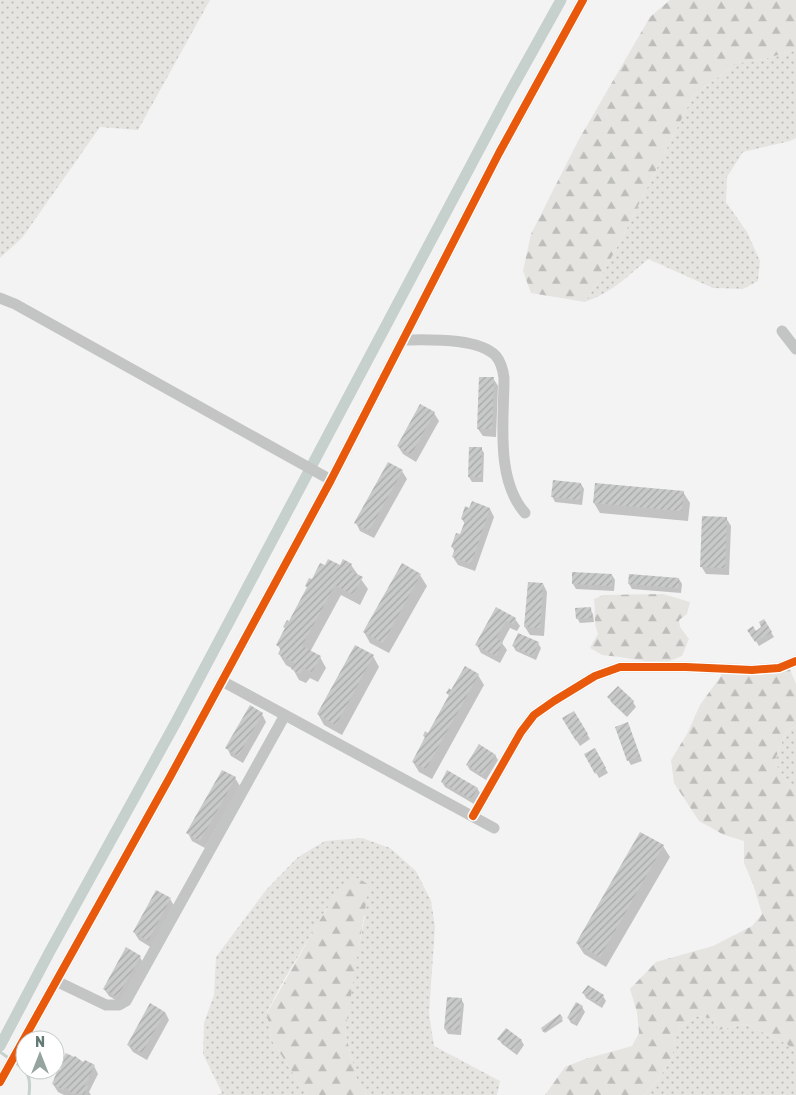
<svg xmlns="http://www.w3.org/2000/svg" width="796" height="1095" font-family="Rubik,sans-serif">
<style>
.grass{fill:url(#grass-dots)}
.forest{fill:url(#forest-firs)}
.shadow{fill:#0003}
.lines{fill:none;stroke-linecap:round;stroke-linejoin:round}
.stream{stroke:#c6d0cc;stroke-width:3}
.canal{stroke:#c6d0cc;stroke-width:11}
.building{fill:url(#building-hatch)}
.minor{stroke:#c3c5c4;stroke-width:11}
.cycleway-casing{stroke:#fff;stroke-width:11}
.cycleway{stroke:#e8590c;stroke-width:8}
</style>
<defs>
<pattern id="grass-dots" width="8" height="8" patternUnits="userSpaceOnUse" patternTransform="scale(1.25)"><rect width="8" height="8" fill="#e5e4e1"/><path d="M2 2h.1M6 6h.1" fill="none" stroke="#bdbebb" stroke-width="1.8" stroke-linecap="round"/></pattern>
<pattern id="forest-firs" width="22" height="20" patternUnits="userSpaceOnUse" patternTransform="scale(1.25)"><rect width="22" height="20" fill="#e5e4e1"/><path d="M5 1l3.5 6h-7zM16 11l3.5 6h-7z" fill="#bdbebb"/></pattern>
<pattern id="building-hatch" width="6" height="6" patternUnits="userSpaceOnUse" patternTransform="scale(1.25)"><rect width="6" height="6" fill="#c8cac9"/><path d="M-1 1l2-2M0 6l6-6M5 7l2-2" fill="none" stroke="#a6a9a8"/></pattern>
</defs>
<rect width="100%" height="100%" fill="#f4f3f3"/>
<g class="grass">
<polygon points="0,0 210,0 138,130 100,127 22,238 0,258"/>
<path d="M796,49V138L790,141L743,152L727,177L726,202L747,232L760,261L758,281L743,289L713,288L648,259C627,277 611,293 585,302L603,273L622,238L693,96L737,63L755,61L793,51Z"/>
<polygon points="796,726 796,789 791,787 774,762 787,730"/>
<polygon points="362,838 390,848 416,871 431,901 435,927 429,1013 434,1046 500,1081 497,1095 367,1095 357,1080 345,1032 350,990 365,916 327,908 281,985 267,1012 271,1039 307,1095 216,1095 222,1093 203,1054 204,1023 214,995 216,957 266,890 298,857 325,841"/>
<polygon points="697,1016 715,1019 718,1030 745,1024 787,1044 796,1053 796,1095 644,1095 658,1080 673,1056 673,1044 680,1027"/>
</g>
<g class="forest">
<polygon points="670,0 796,0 796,49 793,51 755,61 737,63 693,96 622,238 603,273 585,302 531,293 523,271 531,234 578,141 650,17"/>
<path d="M663,594L690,602L687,614L679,620L680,627L689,639L682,656L662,664L620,657L602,655L590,648L598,634C593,622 596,612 594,599L603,595Z"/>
<polygon points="789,667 796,684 796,726 787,730 774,762 791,787 796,789 796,1053 787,1044 745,1024 718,1030 715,1019 697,1016 680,1027 673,1044 673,1056 658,1080 644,1095 545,1095 565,1067 585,1059 632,1046 639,1033 637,1012 630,989 656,962 713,946 752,926 762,914 753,884 744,863 744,841 724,835 699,821 674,783 671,760 687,734 700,705 723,673"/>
<polygon points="358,878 369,885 345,1032 357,1080 367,1095 307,1095 271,1039 267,1013 315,928 340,888"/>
</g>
<g class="shadow">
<polygon points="493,378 498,386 496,437 483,436 478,429"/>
<polygon points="434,413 439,421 416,462 403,454 398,446"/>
<polygon points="481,448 484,453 483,482 472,482 469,477"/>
<polygon points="402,471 407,479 374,538 360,531 356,523"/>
<polygon points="581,484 584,489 582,505 555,502 552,496"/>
<polygon points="683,492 690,503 688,521 600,513 594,503"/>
<polygon points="490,509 494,517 475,571 458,565 453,557 455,552 452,547 461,536 465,524 462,519"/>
<polygon points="726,518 731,526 729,575 706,574 701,566"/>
<polygon points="351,565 368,589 360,605 341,595 310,652 320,657 326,668 318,682 310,678 306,683 299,680 293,669 286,665 279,654 281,651 278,645 286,630 284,627 290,622 312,580 341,567"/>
<polygon points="402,565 420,575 427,586 389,653 370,643 364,632"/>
<polygon points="612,575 615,580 614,591 576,589 573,584"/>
<polygon points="679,579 682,584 681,593 632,589 629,584"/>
<polygon points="543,584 547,592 544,636 530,635 525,627"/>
<polygon points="496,609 515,619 520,626 517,631 510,628 502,643 507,650 500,663 481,653 477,645"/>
<polygon points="590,609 593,614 594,622 580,623 577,618"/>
<polygon points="764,621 774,637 759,646 749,630 755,632 763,627"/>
<polygon points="538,643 541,648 536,660 516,651 513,646"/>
<polygon points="373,656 379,667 342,735 324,725 318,714"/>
<polygon points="478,675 484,685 432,779 419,772 413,762 426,739 424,736 428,734 449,696 448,693"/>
<polygon points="618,688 633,702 636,707 627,717 611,702 609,697"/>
<polygon points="574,712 590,739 580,746 563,719"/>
<polygon points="262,714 266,722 243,763 231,756 227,748"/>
<polygon points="628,724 642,761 631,765 628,760"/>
<polygon points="595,750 608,773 599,778 586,754"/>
<polygon points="495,755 498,760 486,780 470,770 467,765"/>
<polygon points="235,778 240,786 205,848 192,841 188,833"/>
<polygon points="442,782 477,788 480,793 474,804 445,787"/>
<polygon points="641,833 663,846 670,857 606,967 584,954 577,943"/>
<polygon points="170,899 175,907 152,948 139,940 134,932"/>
<polygon points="140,957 144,965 122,1004 109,996 104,989"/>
<polygon points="584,994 603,996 606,1001 602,1008 586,998"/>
<polygon points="461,999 464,1004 461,1035 448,1034 445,1029"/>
<polygon points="582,1007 585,1012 577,1026 571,1023 568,1018"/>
<polygon points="165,1012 169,1020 147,1060 133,1052 128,1045"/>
<polygon points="560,1016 563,1021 545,1033 542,1029"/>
<polygon points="499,1039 521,1040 524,1045 517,1055 502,1044"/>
<polygon points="84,1064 94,1066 98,1074 89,1092 91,1095 64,1095 58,1092 53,1084"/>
</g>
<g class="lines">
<g class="stream">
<polyline points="0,1052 10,1059"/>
<path d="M15,1062C29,1073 31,1077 29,1095"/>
</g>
<polyline class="canal" points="0,1046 49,953 176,722 506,99 561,0"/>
</g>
<g class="building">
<polygon points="479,377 494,377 492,429 477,429"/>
<polygon points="420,404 435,412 411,455 397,446"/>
<polygon points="469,447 482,447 481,477 468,477"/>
<polygon points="388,462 403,470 369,531 354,523"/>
<polygon points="553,480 581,483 580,500 551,497"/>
<polygon points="595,483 684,491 682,511 593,503"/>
<polygon points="472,501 490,508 471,564 452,557 455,548 451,547 456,533 460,534 465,521 461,519 465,506 469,508"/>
<polygon points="702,516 727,517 725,568 700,567"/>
<polygon points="328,559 340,565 343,559 352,564 349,570 363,577 353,595 335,585 302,646 321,656 312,672 303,668 300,674 291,669 295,663 278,654 281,648 276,645 285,628 283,627 287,620 289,621 307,587 305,586 309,578 312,579 320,563 325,565"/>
<polygon points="402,563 421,574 383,643 363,632"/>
<polygon points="572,572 612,574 612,586 572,584"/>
<polygon points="629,574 679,578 679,588 628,584"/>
<polygon points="528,582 543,583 540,628 524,627"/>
<polygon points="496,607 516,618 513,624 506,621 496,638 503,642 496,656 475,645"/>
<polygon points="591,607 592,618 576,619 575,608"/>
<polygon points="764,619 772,632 755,642 747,630 753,626 756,631 761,627 759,622"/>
<polygon points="518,633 539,642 533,656 512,646"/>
<polygon points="355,645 374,655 336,725 317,714"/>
<polygon points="465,666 479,674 426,769 412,762 425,737 423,736 425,731 428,733 449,695 446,693 449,688 451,690"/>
<polygon points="618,686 634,701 624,713 607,697"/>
<polygon points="250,705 263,713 238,756 225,748"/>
<polygon points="574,711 588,734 576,741 562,718"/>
<polygon points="628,722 640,756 627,761 615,727"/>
<polygon points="479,744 496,755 483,775 466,765"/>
<polygon points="595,748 606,768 595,774 584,754"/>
<polygon points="222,770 236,777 200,841 186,833"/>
<polygon points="447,770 478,788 471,799 441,782"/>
<polygon points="640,832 664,845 600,957 576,943"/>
<polygon points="156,890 171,898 148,941 133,932"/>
<polygon points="126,947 141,956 117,997 103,989"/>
<polygon points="588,985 604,995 599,1004 582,993"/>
<polygon points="447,997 462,998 459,1030 444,1029"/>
<polygon points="576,1002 583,1006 574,1022 567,1018"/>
<polygon points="150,1003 165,1012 142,1053 127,1045"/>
<polygon points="560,1014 563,1018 543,1032 541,1028"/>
<polygon points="506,1028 522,1040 514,1051 497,1039"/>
<polygon points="66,1053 74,1057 75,1056 83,1062 85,1060 95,1065 88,1078 89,1079 84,1085 88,1087 84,1095 74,1093 73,1094 65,1087 63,1090 52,1084 58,1069 60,1070 62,1065 60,1064"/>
</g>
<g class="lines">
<g class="minor">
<polyline points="0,298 15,304 331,480"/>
<polyline points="782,331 796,349"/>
<path d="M403,340C427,340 478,337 496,356C501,362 503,370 504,378C504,419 495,479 525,513"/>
<polyline points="222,681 494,828"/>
<polyline points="473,816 521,732 534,715 554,701 595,676 620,667 686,667 752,670 779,668 796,661"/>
<polyline points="56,981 106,1005 119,1005 126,1001 285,715"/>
<polyline points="0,1082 170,777 331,480 499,153 583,0"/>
</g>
<g class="cycleway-casing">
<g id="cycleway">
<polyline points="473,816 521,732 534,715 554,701 595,676 620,667 686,667 752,670 779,668 796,661"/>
<polyline points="0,1082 170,777 331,480 499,153 583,0"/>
</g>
</g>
<use href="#cycleway" class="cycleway"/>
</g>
<g transform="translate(40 1055)"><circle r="24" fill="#ffffff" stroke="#c1cac7"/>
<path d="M0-4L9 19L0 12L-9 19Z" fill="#96a4a0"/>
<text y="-8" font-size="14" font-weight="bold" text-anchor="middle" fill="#647a74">N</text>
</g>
</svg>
